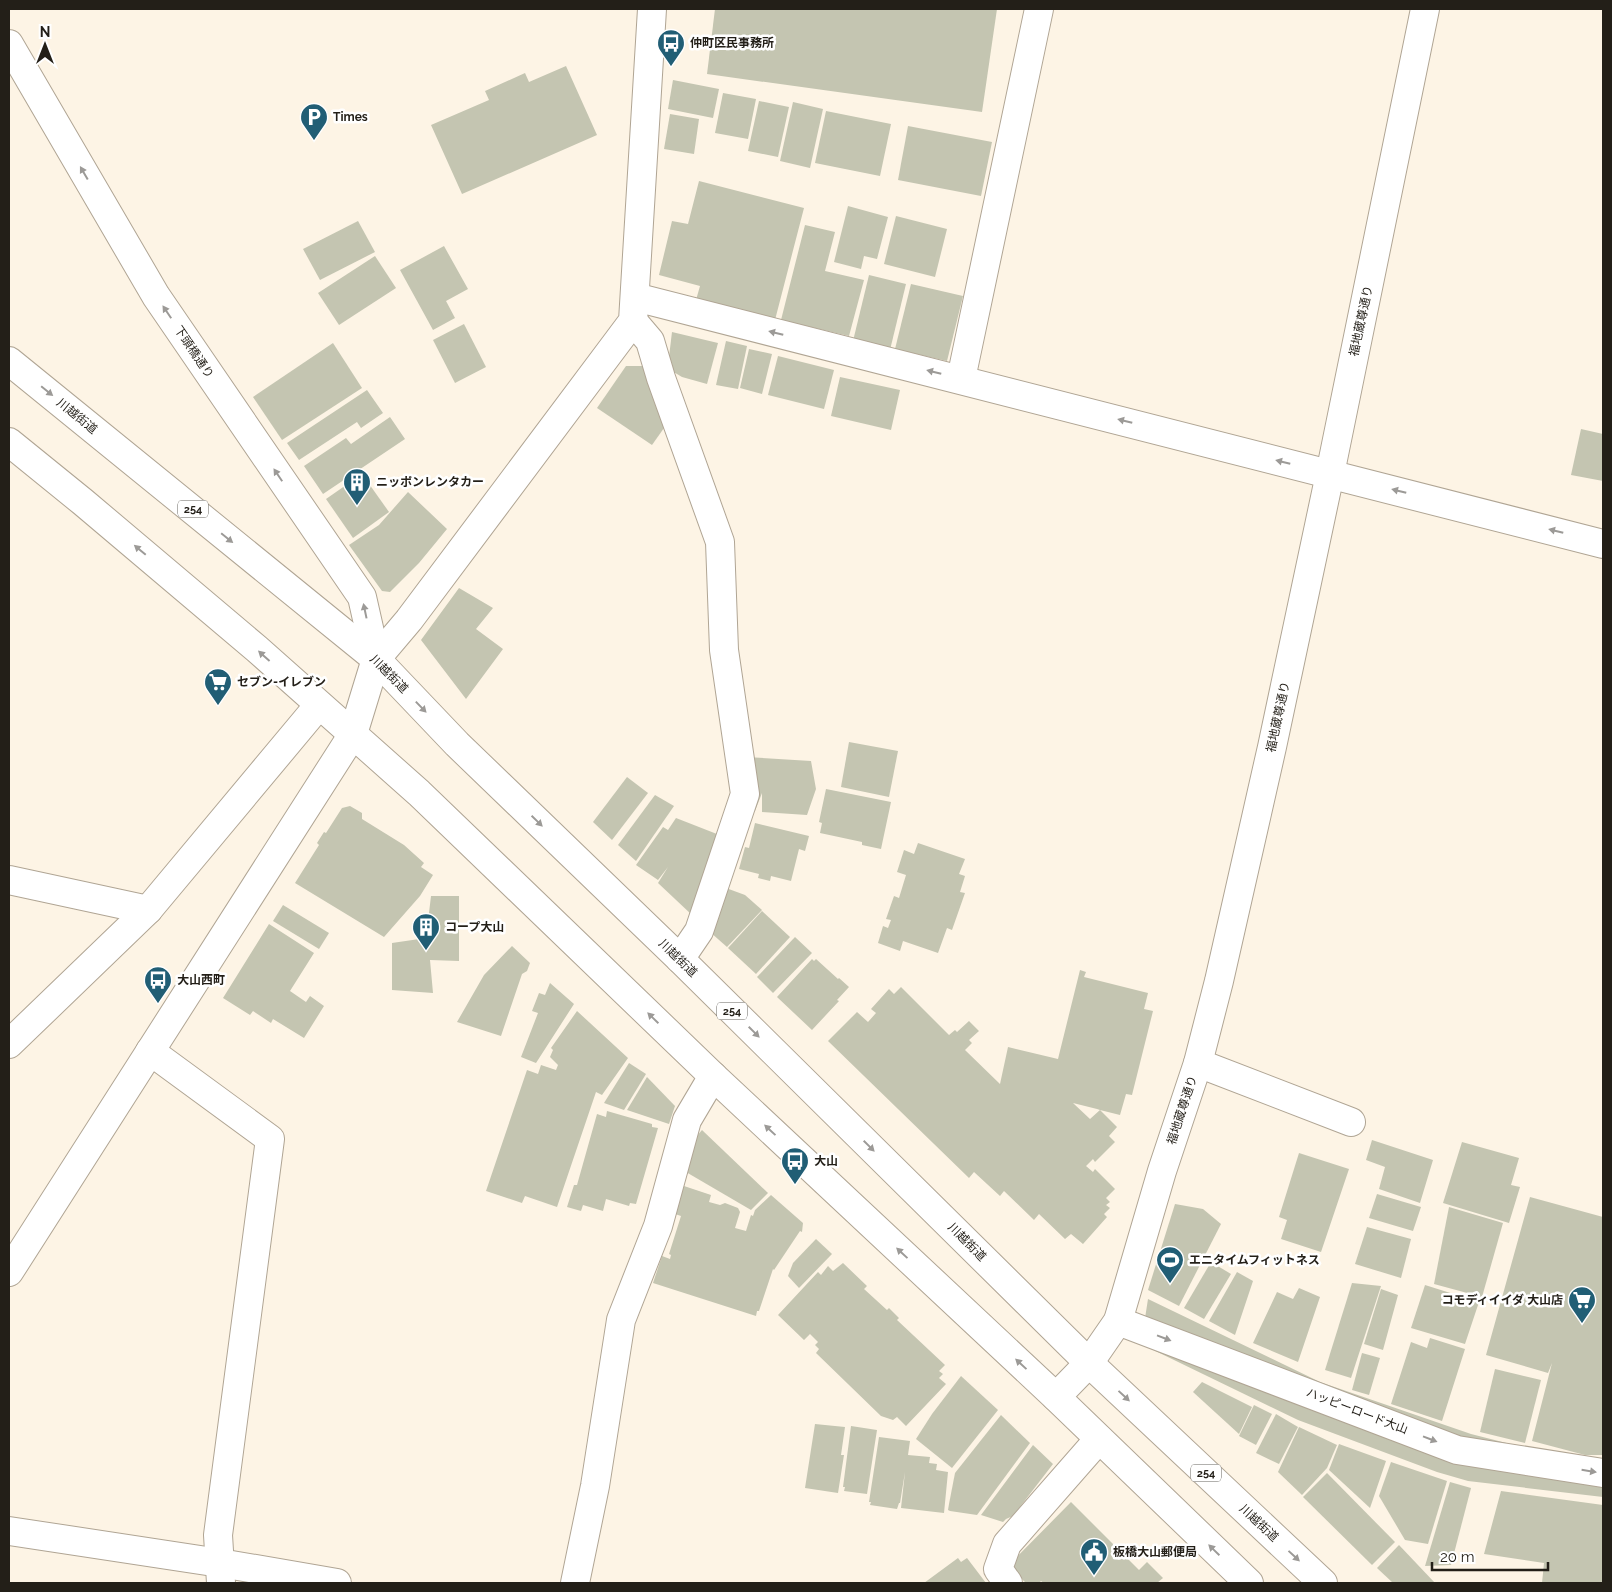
<svg xmlns="http://www.w3.org/2000/svg" width="1612" height="1592" font-family="Raleway,'Noto Sans JP',sans-serif">
<style>
.building{fill:#c4c5b1;fill-rule:evenodd}
.lines{fill:none;stroke-linecap:round;stroke-linejoin:round}
.pedestrian-casing{stroke:#b0a594;stroke-width:30}
.minor-casing{stroke:#b0a594;stroke-width:30}
.tertiary-casing{stroke:#b0a594;stroke-width:30}
.trunk-casing{stroke:#b0a594;stroke-width:30}
.pedestrian{stroke:#fff;stroke-width:28}
.minor{stroke:#fff;stroke-width:28}
.tertiary{stroke:#fff;stroke-width:28}
.trunk{stroke:#fff;stroke-width:28}
.oneway{fill:#9c9a97}
.labels{text-anchor:middle;stroke-width:5;stroke-linejoin:round;paint-order:stroke}
.shield{fill:#fff;stroke:#65625d;stroke-width:1}
.shield-label{font-size:11px;font-weight:bold;fill:#231f18}
.poi-label{font-size:12px;font-weight:bold;fill:#231f18;stroke:#fff;text-anchor:start}
.street-label{font-size:12px;fill:#231f18;stroke:#fff}
</style>
<rect width="100%" height="100%" fill="#fdf4e5"/>
<g class="building">
<polygon points="715,9 997,9 982,112 707,74"/>
<polygon points="566,66 597,135 462,194 431,125 489,100 485,91 525,73 529,82"/>
<polygon points="673,80 719,89 713,118 668,109"/>
<polygon points="723,93 756,99 748,139 715,133"/>
<polygon points="759,101 789,107 778,157 748,151"/>
<polygon points="793,102 823,109 810,168 780,161"/>
<polygon points="826,111 891,124 880,176 815,163"/>
<polygon points="670,114 699,119 694,154 664,149"/>
<polygon points="908,126 992,142 981,196 898,180"/>
<polygon points="699,181 804,208 775,320 696,300 700,286 659,275 672,221 688,224"/>
<polygon points="848,206 888,217 877,259 864,256 861,269 834,262"/>
<polygon points="896,216 947,229 935,277 884,264"/>
<polygon points="358,221 375,252 320,280 303,249"/>
<polygon points="805,225 835,232 825,271 864,280 849,336 781,320"/>
<polygon points="444,246 468,289 446,301 455,318 433,330 400,270"/>
<polygon points="375,256 396,288 339,325 318,293"/>
<polygon points="869,275 906,284 890,350 853,341"/>
<polygon points="911,284 963,296 947,361 895,349"/>
<polygon points="464,324 486,367 455,383 433,340"/>
<polygon points="672,332 718,343 707,384 682,377 672,371 668,365"/>
<polygon points="726,341 747,346 738,389 716,385"/>
<polygon points="333,343 362,388 282,440 253,397"/>
<polygon points="749,349 772,354 762,394 740,388"/>
<polygon points="778,356 834,370 824,409 768,395"/>
<polygon points="626,366 644,366 664,428 652,445 597,408"/>
<polygon points="840,377 900,390 891,430 831,416"/>
<polygon points="367,390 383,413 361,428 357,422 299,460 287,443"/>
<polygon points="390,417 405,439 323,494 304,466 346,438 351,444"/>
<polygon points="1581,429 1603,434 1603,481 1571,475"/>
<polygon points="362,474 389,512 353,538 326,499"/>
<polygon points="408,492 447,529 419,563 390,592 382,591 349,545 379,525"/>
<polygon points="459,588 493,608 476,629 503,649 466,699 421,640"/>
<polygon points="849,742 898,751 889,797 841,787"/>
<polygon points="746,757 811,761 816,789 807,815 762,812 762,793 755,811"/>
<polygon points="627,777 648,793 612,840 593,822"/>
<polygon points="826,789 891,802 881,849 862,845 862,842 820,833 822,823 819,822"/>
<polygon points="655,795 674,806 636,861 618,845"/>
<polygon points="350,806 362,813 362,819 404,845 424,863 421,867 433,875 420,896 384,937 295,883 319,845 317,843 324,832 326,833 342,808"/>
<polygon points="676,818 722,836 692,915 658,883 668,867 658,880 636,865 663,827 668,830"/>
<polygon points="755,823 809,836 805,851 799,849 791,881 771,876 770,881 758,878 759,874 739,869 745,847 749,848"/>
<polygon points="918,843 965,859 959,874 965,876 960,892 965,893 952,930 947,928 938,953 903,941 900,951 878,943 883,926 888,928 891,920 886,919 894,896 899,898 906,875 897,872 904,850 914,854"/>
<polygon points="726,888 745,895 762,910 727,947 710,932"/>
<polygon points="431,896 459,896 459,961 430,960 433,993 392,990 392,943 426,938"/>
<polygon points="283,905 329,933 319,949 273,921"/>
<polygon points="762,911 790,937 756,974 728,948"/>
<polygon points="269,924 314,953 290,991 306,1002 310,996 324,1006 304,1038 273,1019 271,1023 253,1011 250,1015 223,998"/>
<polygon points="795,937 812,953 773,993 757,977"/>
<polygon points="512,946 530,963 527,971 522,974 501,1036 457,1022 484,975"/>
<polygon points="812,959 814,961 816,959 838,979 839,978 849,987 837,1000 839,1001 812,1030 777,997"/>
<path d="M1080,970L1086,972L1084,977L1148,993L1144,1009L1153,1011L1132,1095L1126,1094L1120,1115L1100,1110L1117,1127L1109,1136L1115,1142L1095,1162L1093,1159L1086,1166L1093,1172L1095,1169L1115,1189L1106,1198L1110,1202L1106,1205L1110,1208L1104,1214L1107,1217L1083,1244L1071,1234L1065,1239L1039,1214L1034,1220L1004,1191L1000,1196L974,1172L969,1178L828,1041L857,1012L868,1022L876,1013L871,1009L889,989L894,994L901,987L949,1035L955,1030L957,1032L969,1021L979,1031L969,1040L972,1043L965,1050L1000,1084L1008,1047L1058,1059ZM1073,1103L1097,1109L1100,1110L1090,1119Z"/>
<polygon points="550,983 574,1004 536,1063 521,1057 538,1013 532,1011 539,993 545,995"/>
<polygon points="577,1011 628,1058 602,1095 596,1092 557,1207 525,1196 522,1203 486,1191 527,1070 538,1074 541,1065 556,1070 558,1065 550,1057 553,1050 551,1048"/>
<polygon points="629,1063 646,1074 624,1110 604,1103"/>
<polygon points="647,1077 675,1106 669,1124 627,1110"/>
<polygon points="607,1111 652,1124 652,1127 658,1128 636,1204 630,1203 629,1206 606,1199 603,1211 583,1205 581,1211 567,1207 574,1185 577,1185 597,1114 606,1117"/>
<polygon points="702,1130 768,1193 751,1210 686,1172 696,1137"/>
<polygon points="1372,1140 1433,1160 1420,1203 1379,1189 1385,1167 1366,1160"/>
<polygon points="1462,1142 1519,1158 1511,1185 1520,1187 1509,1223 1443,1203"/>
<polygon points="1299,1153 1349,1169 1321,1252 1281,1239 1287,1220 1279,1217"/>
<polygon points="684,1186 711,1195 709,1202 720,1205 725,1203 738,1208 740,1212 735,1228 746,1231 751,1215 753,1216 755,1210 771,1195 803,1223 802,1232 800,1231 774,1270 773,1269 759,1311 757,1311 756,1316 653,1283 662,1256 670,1259 671,1255 669,1254 681,1216 675,1214"/>
<polygon points="1377,1194 1421,1207 1413,1231 1369,1218"/>
<polygon points="1530,1197 1603,1217 1603,1367 1598,1366 1603,1367 1603,1455 1585,1455 1532,1441 1552,1363 1548,1373 1486,1355"/>
<polygon points="1175,1204 1203,1209 1221,1224 1179,1306 1148,1290"/>
<polygon points="1449,1207 1503,1223 1482,1297 1434,1284"/>
<polygon points="1367,1227 1411,1239 1401,1278 1355,1264"/>
<polygon points="816,1239 832,1254 799,1288 788,1276 793,1263"/>
<polygon points="1211,1262 1231,1274 1204,1319 1184,1308"/>
<polygon points="843,1263 867,1286 864,1289 887,1310 889,1308 899,1318 897,1320 945,1365 939,1371 943,1374 939,1378 946,1384 906,1426 897,1417 893,1420 881,1416 816,1353 819,1349 815,1345 818,1342 810,1334 804,1340 778,1315 818,1272 821,1275 828,1266 833,1271"/>
<polygon points="1237,1272 1253,1281 1235,1335 1209,1321"/>
<polygon points="1352,1283 1381,1286 1351,1378 1325,1370"/>
<polygon points="1425,1285 1479,1302 1465,1344 1411,1328"/>
<polygon points="1299,1288 1320,1297 1298,1362 1253,1343 1277,1292 1293,1299"/>
<polygon points="1381,1289 1398,1295 1383,1350 1364,1344"/>
<polygon points="1148,1299 1320,1382 1471,1434 1554,1455 1603,1461 1603,1497 1468,1481 1437,1472 1298,1420 1141,1344"/>
<polygon points="1430,1338 1465,1349 1442,1421 1391,1404 1411,1342 1427,1348"/>
<polygon points="1362,1353 1380,1358 1369,1395 1352,1390"/>
<polygon points="1495,1369 1541,1380 1525,1443 1480,1432"/>
<polygon points="961,1376 998,1410 952,1468 916,1439 932,1414"/>
<polygon points="1202,1382 1252,1407 1239,1434 1193,1392"/>
<polygon points="1254,1405 1272,1414 1256,1445 1239,1436"/>
<polygon points="1276,1414 1298,1427 1279,1464 1256,1453"/>
<polygon points="1001,1415 1030,1443 977,1515 950,1511 948,1510 949,1504 955,1473"/>
<polygon points="815,1424 845,1427 841,1455 844,1455 838,1493 805,1488"/>
<polygon points="851,1426 877,1430 867,1494 844,1491 845,1487 843,1487"/>
<polygon points="1299,1427 1337,1445 1327,1468 1302,1495 1278,1472"/>
<polygon points="879,1437 910,1441 908,1455 930,1457 929,1463 937,1464 936,1470 948,1472 944,1513 901,1508 905,1472 900,1503 899,1503 897,1509 870,1505 871,1502 869,1502"/>
<polygon points="1339,1444 1386,1461 1370,1508 1329,1470"/>
<polygon points="1033,1445 1053,1464 1013,1516 1006,1519 1003,1522 981,1515"/>
<polygon points="1391,1462 1447,1481 1428,1544 1405,1540 1379,1496"/>
<polygon points="1327,1473 1395,1542 1372,1565 1303,1497"/>
<polygon points="1450,1482 1471,1488 1451,1565 1425,1566"/>
<polygon points="1501,1491 1603,1505 1603,1583 1542,1583 1544,1563 1484,1554"/>
<polygon points="1071,1502 1139,1570 1147,1562 1163,1578 1157,1583 1044,1583 1041,1581 1039,1583 1026,1583 1008,1566"/>
<polygon points="1399,1545 1435,1583 1393,1583 1377,1568"/>
<polygon points="958,1558 961,1562 967,1558 986,1583 924,1583"/>
</g>
<g class="lines">
<g class="pedestrian-casing">
<polyline id="pedestrian" points="1118,1321 1457,1450 1603,1473"/>
</g>
<g class="minor-casing">
<g id="minor">
<polyline points="635,297 1603,544"/>
<polyline points="633,321 650,341 661,378 720,542 724,650 745,794 699,931 680,959"/>
<polyline points="961,379 1039,9"/>
<polyline points="9,880 148,910"/>
<polyline points="9,1044 148,910 319,705"/>
<polyline points="150,1051 270,1139 218,1535 221,1583"/>
<polyline points="1198,1063 1351,1122"/>
<polyline points="9,1531 220,1563 337,1583"/>
<polyline points="575,1583 595,1486 621,1320 658,1226 687,1120 713,1076"/>
<polyline points="1008,1583 998,1569 1007,1544 1099,1439"/>
</g>
</g>
<g class="tertiary-casing">
<g id="tertiary">
<polyline points="9,44 156,296 362,597 376,659"/>
<polyline points="9,1272 353,734 376,659 409,620 633,321 652,9"/>
<polyline points="1056,1397 1089,1363 1118,1321 1162,1171 1198,1063 1219,981 1272,747 1330,474 1425,9"/>
</g>
</g>
<g class="trunk-casing">
<g id="trunk">
<polyline points="9,361 376,659 457,744 680,959 1089,1363 1323,1583"/>
<polyline points="9,442 83,502 257,649 419,793 713,1076 1056,1397 1249,1583"/>
</g>
</g>
<use href="#pedestrian" class="pedestrian"/>
<use href="#minor" class="minor"/>
<use href="#tertiary" class="tertiary"/>
<use href="#trunk" class="trunk"/>
</g>
<defs><path id="oneway-solid" d="M-6-.8H1V-3.2L6.5 0L1 3.2V.8H-6Z" transform="scale(1.25)"/></defs>
<g class="oneway">
<use href="#oneway-solid" transform="translate(84 173) rotate(-120)"/>
<use href="#oneway-solid" transform="translate(167 312) rotate(-124)"/>
<use href="#oneway-solid" transform="translate(776 333) rotate(-166)"/>
<use href="#oneway-solid" transform="translate(934 372) rotate(-166)"/>
<use href="#oneway-solid" transform="translate(47 391) rotate(39)"/>
<use href="#oneway-solid" transform="translate(1125 421) rotate(-166)"/>
<use href="#oneway-solid" transform="translate(1283 462) rotate(-166)"/>
<use href="#oneway-solid" transform="translate(278 475) rotate(-124)"/>
<use href="#oneway-solid" transform="translate(1399 491) rotate(-166)"/>
<use href="#oneway-solid" transform="translate(1556 531) rotate(-166)"/>
<use href="#oneway-solid" transform="translate(227 538) rotate(39)"/>
<use href="#oneway-solid" transform="translate(140 550) rotate(-140)"/>
<use href="#oneway-solid" transform="translate(365 611) rotate(-102)"/>
<use href="#oneway-solid" transform="translate(264 656) rotate(-138)"/>
<use href="#oneway-solid" transform="translate(421 707) rotate(46)"/>
<use href="#oneway-solid" transform="translate(537 821) rotate(44)"/>
<use href="#oneway-solid" transform="translate(653 1018) rotate(-136)"/>
<use href="#oneway-solid" transform="translate(754 1032) rotate(45)"/>
<use href="#oneway-solid" transform="translate(770 1130) rotate(-137)"/>
<use href="#oneway-solid" transform="translate(869 1146) rotate(45)"/>
<use href="#oneway-solid" transform="translate(902 1253) rotate(-137)"/>
<use href="#oneway-solid" transform="translate(1164 1338) rotate(21)"/>
<use href="#oneway-solid" transform="translate(1021 1364) rotate(-137)"/>
<use href="#oneway-solid" transform="translate(1124 1396) rotate(43)"/>
<use href="#oneway-solid" transform="translate(1430 1439) rotate(21)"/>
<use href="#oneway-solid" transform="translate(1589 1471) rotate(9)"/>
<use href="#oneway-solid" transform="translate(1214 1550) rotate(-136)"/>
<use href="#oneway-solid" transform="translate(1294 1556) rotate(43)"/>
</g>
<defs>
<g id="bus-pin" transform="scale(1.4375)"><path d="M0 17L-7.5 6A9.5 9.5 0 1 1 7.5 6Z" fill="#215e75" stroke="#fff"/><path d="M-5-6H5V4H4V6H2V4H-2V6H-4V4H-5ZM-3.5-4V0h7V-4ZM-3.5 1.2v1.5H-2V1.2ZM2 1.2v1.5H3.5V1.2Z" fill="#fff"/></g>
<g id="parking-pin" transform="scale(1.4375)"><path d="M0 17L-7.5 6A9.5 9.5 0 1 1 7.5 6Z" fill="#215e75" stroke="#fff"/><path d="M-3.5-5.5H1a3.5 3.5 0 0 1 0 7H-1V5.5H-3.5ZM-1-3.4V-.6H.8a1.4 1.4 0 0 0 0-2.8Z" fill="#fff"/></g>
<g id="building-pin" transform="scale(1.4375)"><path d="M0 17L-7.5 6A9.5 9.5 0 1 1 7.5 6Z" fill="#215e75" stroke="#fff"/><path d="M-4-6H4V6H1V3H-1V6H-4ZM-2.5-4.3h1.7v1.8h-1.7ZM.8-4.3h1.7v1.8H.8ZM-2.5-1h1.7V.8h-1.7ZM.8-1h1.7V.8H.8Z" fill="#fff"/></g>
<g id="supermarket-pin" transform="scale(1.4375)"><path d="M0 17L-7.5 6A9.5 9.5 0 1 1 7.5 6Z" fill="#215e75" stroke="#fff"/><path d="M-6-5.5h2.5l.6 2H6L4.5 2H-2.5L-4.4-4H-6ZM-1.5 3.2a1.3 1.3 0 1 0 .1 0ZM3 3.2a1.3 1.3 0 1 0 .1 0Z" fill="#fff"/></g>
<g id="stadium-pin" transform="scale(1.4375)"><path d="M0 17L-7.5 6A9.5 9.5 0 1 1 7.5 6Z" fill="#215e75" stroke="#fff"/><path d="M0-5a6.5 5 0 1 0 0 10a6.5 5 0 1 0 0-10ZM-3.5-1.8h7v3.6h-7Z" fill="#fff"/></g>
<g id="civic-pin" transform="scale(1.4375)"><path d="M0 17L-7.5 6A9.5 9.5 0 1 1 7.5 6Z" fill="#215e75" stroke="#fff"/><path d="M-.6-6.5H3V-4.5H.6V-3L4-1V1h2V6H-6V1h2V-1L-.6-3ZM-1.2 2.5V6h2.4V2.5Z" fill="#fff"/></g>
</defs>
<g fill-rule="evenodd">
<use href="#bus-pin" x="671" y="43"/>
<use href="#parking-pin" x="314" y="117"/>
<use href="#building-pin" x="357" y="482"/>
<use href="#supermarket-pin" x="218" y="682"/>
<use href="#building-pin" x="426" y="927"/>
<use href="#bus-pin" x="158" y="980"/>
<use href="#bus-pin" x="795" y="1161"/>
<use href="#stadium-pin" x="1170" y="1260"/>
<use href="#supermarket-pin" x="1582" y="1300"/>
<use href="#civic-pin" x="1094" y="1552"/>
</g>
<g class="labels">
<g class="shield">
<rect x="178" y="500.5" width="30" height="17" rx="4"/>
<rect x="717" y="1002.5" width="30" height="17" rx="4"/>
<rect x="1191" y="1464.5" width="30" height="17" rx="4"/>
</g>
<g class="shield-label">
<text x="193" y="513">254</text>
<text x="732" y="1015">254</text>
<text x="1206" y="1477">254</text>
</g>
<g class="poi-label">
<text x="690" y="47">仲町区民事務所</text>
<text x="333" y="121">Times</text>
<text x="376" y="486">ニッポンレンタカー</text>
<text x="237" y="686">セブン-イレブン</text>
<text x="445" y="931">コープ大山</text>
<text x="177" y="984">大山西町</text>
<text x="814" y="1165">大山</text>
<text x="1189" y="1264">エニタイムフィットネス</text>
<text x="1563" y="1304" text-anchor="end">コモディイイダ 大山店</text>
<text x="1113" y="1556">板橋大山郵便局</text>
</g>
<g class="street-label">
<text transform="translate(1361 321) rotate(-78)" y="4">福地蔵尊通り</text>
<text transform="translate(194 352) rotate(56)" y="4">下頭橋通り</text>
<text transform="translate(77 416) rotate(39)" y="4">川越街道</text>
<text transform="translate(389 674) rotate(45)" y="4">川越街道</text>
<text transform="translate(1278 717) rotate(-78)" y="4">福地蔵尊通り</text>
<text transform="translate(678 958) rotate(44)" y="4">川越街道</text>
<text transform="translate(1182 1110) rotate(-72)" y="4">福地蔵尊通り</text>
<text transform="translate(967 1242) rotate(45)" y="4">川越街道</text>
<text transform="translate(1357 1411) rotate(21)" y="4">ハッピーロード大山</text>
<text transform="translate(1259 1523) rotate(43)" y="4">川越街道</text>
</g>
</g>
<rect width="1612" height="1592" fill="none" stroke="#231f18" stroke-width="20"/>
<g transform="translate(45 45)" stroke="#ffffff" stroke-width="4" paint-order="stroke">
<path d="M0-4L9 19L0 12L-9 19Z" fill="#231f18"/>
<text y="-8" font-size="14" font-weight="bold" text-anchor="middle" fill="#231f18">N</text>
</g>
<path d="M1432 1562v8h116v-8" fill="none" stroke="#231f18" stroke-width="2.5"/>
<text x="1440" y="1562" font-size="15" fill="#231f18" stroke="#ffffff" stroke-width="4" paint-order="stroke">20 m</text>
</svg>
